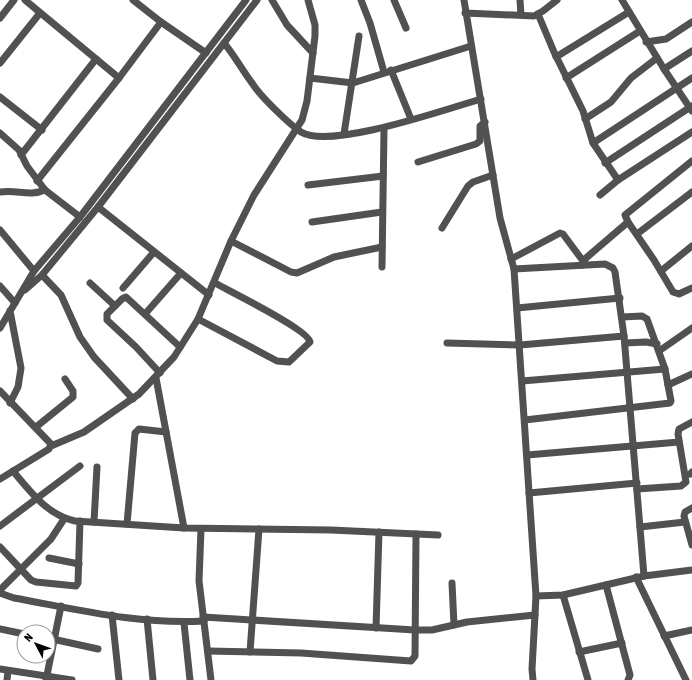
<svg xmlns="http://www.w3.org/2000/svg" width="692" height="680" font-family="'Asap Condensed',sans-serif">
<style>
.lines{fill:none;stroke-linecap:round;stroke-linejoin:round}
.minor{stroke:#515151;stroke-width:7}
</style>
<rect width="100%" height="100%" fill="#fff"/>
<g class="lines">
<g class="minor">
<polyline points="25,0 119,78"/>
<polyline points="133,0 161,22 206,53"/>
<polyline points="272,0 287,25 313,53"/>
<polyline points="361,0 370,23 384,72"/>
<polyline points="394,0 406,28"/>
<polyline points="464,0 500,218 514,269 536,596 532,669 533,680"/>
<polyline points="520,0 521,15"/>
<polyline points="622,0 664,69 692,111"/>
<polyline points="465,13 534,16 543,11 557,0"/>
<polyline points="538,14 554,52 583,111 593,143 618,180"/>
<polyline points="0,18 14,0"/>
<polyline points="646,42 666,39 692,22"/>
<path d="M224,43C235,56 242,70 252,83C260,96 289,124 301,132C330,150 446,109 481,99"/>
<polyline points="556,57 629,12"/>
<polyline points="0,63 40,13"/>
<polyline points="664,69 692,51"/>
<polyline points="391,70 411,119"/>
<polyline points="310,78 353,83 471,46"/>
<polyline points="566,78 640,31"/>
<polyline points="0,97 42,130"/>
<polyline points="585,119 611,102 631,78 657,58"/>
<polyline points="0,133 19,150 27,166 45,190 80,217"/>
<polyline points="344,134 359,36"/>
<polyline points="593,143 692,78"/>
<polyline points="21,155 96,59"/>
<polyline points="692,161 625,215 628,222 654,260 673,292 679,294 692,288"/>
<polyline points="418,162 476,144 480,141 480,126 485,122"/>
<polyline points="605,163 692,106"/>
<polyline points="37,181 119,78 161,22"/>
<polyline points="308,185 383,176"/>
<path d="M0,192C17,189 29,197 45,190"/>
<polyline points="600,195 618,180 692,132"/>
<polyline points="98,207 209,295"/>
<polyline points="312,222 382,212"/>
<polyline points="442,228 468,186 473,182 493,175"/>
<polyline points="0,230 34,271"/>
<polyline points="637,234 692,192"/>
<polyline points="231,241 291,272 297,273 334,257 382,247"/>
<polyline points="511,259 560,233 563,234 583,261"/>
<polyline points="582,265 586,258 628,222"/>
<polyline points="382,267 384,129"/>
<polyline points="514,269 605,264 613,268 615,272 624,336 644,576"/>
<polyline points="661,271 692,246"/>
<polyline points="42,275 61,295 80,337 94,357 133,399"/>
<polyline points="90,283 115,306"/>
<polyline points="0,286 15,303"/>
<polyline points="123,288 154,252"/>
<polyline points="25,290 42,275 98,207 257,0"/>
<polyline points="517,308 620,298"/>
<polyline points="10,311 21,368 18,387 10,403"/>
<polyline points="145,314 181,273"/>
<path d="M198,319L277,361L289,362L310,342C309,330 229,291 215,283"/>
<polyline points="0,328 34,271 80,217 246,0"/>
<polyline points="447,343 520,345 624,336"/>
<polyline points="625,343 646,342 657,344"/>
<polyline points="659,351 692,328"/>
<polyline points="160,373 136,347 107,320 107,314 122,299 126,297 180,347"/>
<polyline points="156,378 184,528"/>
<polyline points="522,381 665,369"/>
<polyline points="668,385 692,374"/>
<polyline points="0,391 51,444 49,449 0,479"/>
<polyline points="525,420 670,403 671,401 665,369 647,319 642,316 622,317"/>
<polyline points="36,427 73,397 73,391 65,379"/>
<polyline points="51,446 84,432 139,394 174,357 198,319 231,241 254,195 302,120 307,101 315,36 315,25 308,0"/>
<polyline points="527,455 679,442"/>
<path d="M13,471C30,491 47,515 75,521L184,528L331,530L438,535"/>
<polyline points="690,474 692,472"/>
<polyline points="637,489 681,486 686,482 678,434 679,429 692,422"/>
<polyline points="529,493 637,483"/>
<polyline points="692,508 685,512 684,516 692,545"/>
<polyline points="94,522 97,467"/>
<polyline points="127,524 135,433 139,429 166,432"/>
<polyline points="0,526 80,466"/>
<polyline points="640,527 685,522"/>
<polyline points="201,529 199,581 211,680"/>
<polyline points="0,547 31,580 36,582 76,586 78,583 80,521"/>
<polyline points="49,558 79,564"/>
<polyline points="636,577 686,680"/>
<polyline points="452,583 454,625"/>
<polyline points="606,585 630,675 628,680"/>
<polyline points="0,590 51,539 64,519"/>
<path d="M0,593L14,598C75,609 140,625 204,621"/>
<polyline points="563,595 588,680"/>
<polyline points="536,596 563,595 644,576 692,570"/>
<polyline points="112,615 119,680"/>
<polyline points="203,617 415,630 432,630 467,622 535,615"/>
<polyline points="147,619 153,680"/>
<polyline points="184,623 190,680"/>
<polyline points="376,628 379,532"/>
<polyline points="0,629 24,634"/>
<polyline points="664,636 692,630"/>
<polyline points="48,638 98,649"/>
<polyline points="208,651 301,653 411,661 415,656 416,534"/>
<polyline points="250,652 259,529"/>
<polyline points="579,652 622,643"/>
<polyline points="0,669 72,680"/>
<polyline points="7,680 8,671"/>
<polyline points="46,680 61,606"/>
</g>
</g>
<g transform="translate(36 644) rotate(311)"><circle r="19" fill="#ffffff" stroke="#999999"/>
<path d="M0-3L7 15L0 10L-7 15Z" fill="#000000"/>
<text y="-6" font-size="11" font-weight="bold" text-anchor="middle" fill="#000000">N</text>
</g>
</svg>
